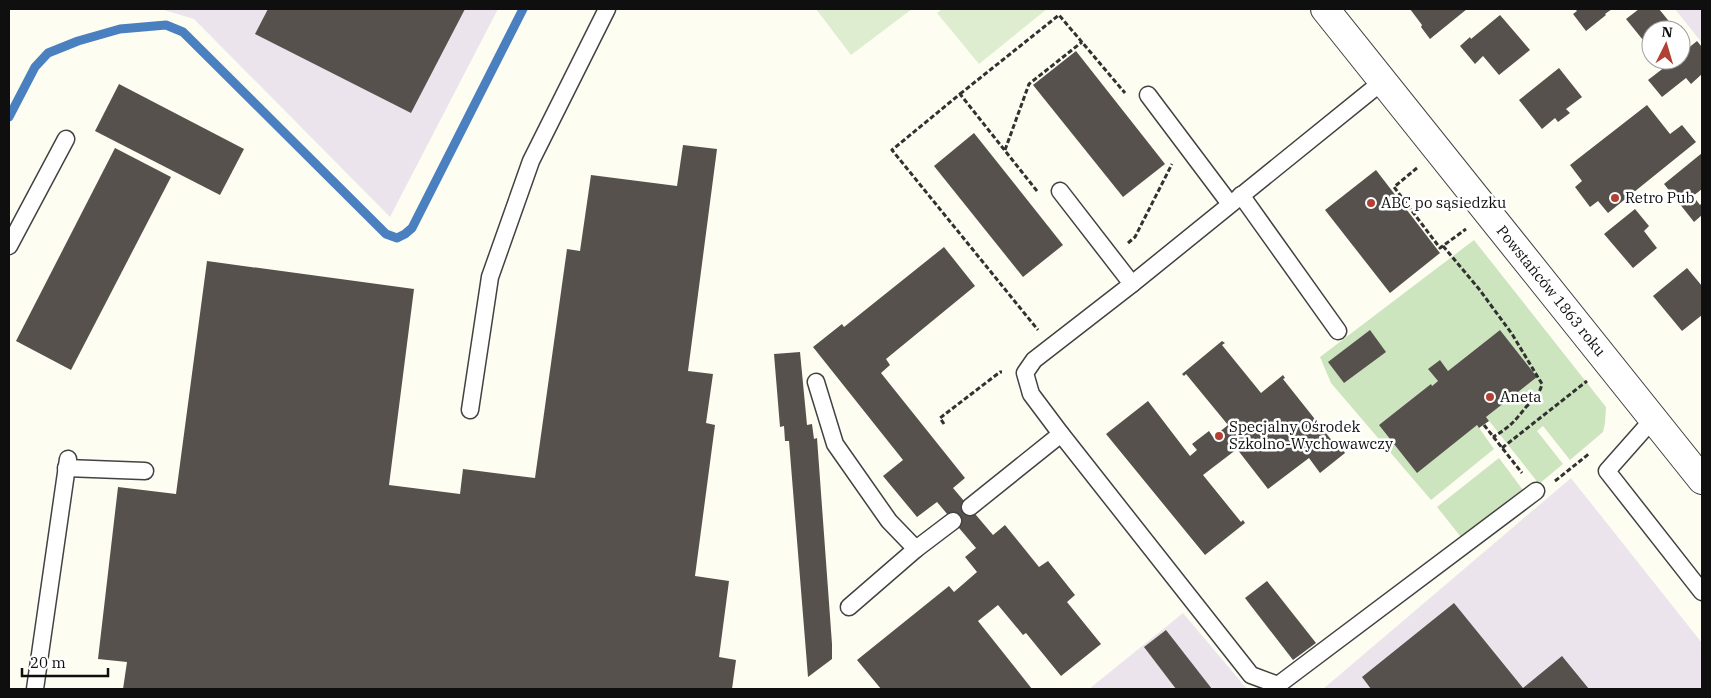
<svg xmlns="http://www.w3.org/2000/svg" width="1711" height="698" font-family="'IBM Plex Serif',serif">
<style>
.industrial{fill:#ece4ec}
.green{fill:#cde5be}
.pitch{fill:#deedcf}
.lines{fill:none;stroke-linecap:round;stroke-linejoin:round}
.stream{stroke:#4a80bf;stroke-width:9}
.building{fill:#56514c}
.service-casing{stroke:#424242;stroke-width:19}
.minor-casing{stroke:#424242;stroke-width:30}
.path{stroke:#313131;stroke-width:3;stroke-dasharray:5 2.5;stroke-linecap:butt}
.service{stroke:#fff;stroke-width:16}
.minor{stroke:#fff;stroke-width:28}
.poi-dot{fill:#b14035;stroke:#fff;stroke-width:2}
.labels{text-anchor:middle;stroke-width:5;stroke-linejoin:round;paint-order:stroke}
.poi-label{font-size:15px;fill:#0f0f0f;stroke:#fff;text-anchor:start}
.street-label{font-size:15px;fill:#0f0f0f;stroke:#fff}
</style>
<rect width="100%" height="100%" fill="#fefdf2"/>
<g class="industrial">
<polygon points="133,9 498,9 390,217 194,19 164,10"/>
<polygon points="1675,9 1702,9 1702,43"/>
<polygon points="1571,478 1702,643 1702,689 1323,689"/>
<polygon points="1183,613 1247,689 1089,689"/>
</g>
<g class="green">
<polygon points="1474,240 1606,407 1605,423 1603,432 1570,460 1543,426 1537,431 1563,464 1539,484 1486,417 1537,377 1500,330 1448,371 1440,360 1429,370 1438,381 1379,425 1477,425 1494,449 1431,500 1331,383 1320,357"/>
<polygon points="1499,458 1526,494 1465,542 1437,507"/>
</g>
<g class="pitch">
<polygon points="816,9 912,9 851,55"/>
<polygon points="942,9 1047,9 979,64 937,13"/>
</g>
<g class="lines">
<polyline class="stream" points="9,117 35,67 48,53 78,41 120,29 166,25 183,32 386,234 397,238 405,234 412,228 523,9"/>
</g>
<g class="building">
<polygon points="268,9 465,9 411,113 255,34"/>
<polygon points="1410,9 1467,9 1430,39 1421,27 1422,25"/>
<polygon points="1575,9 1612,9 1605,14 1606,15 1586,31 1573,14 1577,11"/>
<polygon points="1639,9 1659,9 1676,30 1651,30 1651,50 1626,19"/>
<polygon points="1500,15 1530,50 1499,75 1483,56 1475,64 1460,46 1470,37 1471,39"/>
<polygon points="1697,41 1702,47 1702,74 1691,84 1686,78 1662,97 1648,80 1674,60 1681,60 1681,54"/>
<polygon points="1076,51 1165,164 1123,197 1033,85"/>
<polygon points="1559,68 1582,97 1566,109 1570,113 1558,122 1555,118 1542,129 1519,100"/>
<polygon points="119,84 244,149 220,195 95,131"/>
<polygon points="1647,105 1670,134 1682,125 1696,142 1608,213 1598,201 1590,207 1575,187 1582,181 1570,165"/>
<polygon points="974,133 1063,245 1023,277 934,166"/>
<polygon points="683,145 717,149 688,371 713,374 706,423 715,425 695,576 729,581 719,657 736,660 732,689 123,689 127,662 98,659 118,487 176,494 207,261 414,289 389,485 460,494 463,469 535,478 567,249 580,251 591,175 677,186"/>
<polygon points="115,148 171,177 71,370 16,341"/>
<polygon points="1702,153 1702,189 1693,196 1700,205 1702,203 1702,215 1694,222 1664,184"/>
<polygon points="1376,170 1440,253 1390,293 1325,210"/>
<polygon points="1635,209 1649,226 1644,231 1657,248 1633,268 1604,234"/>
<polygon points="944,247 975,286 886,359 890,365 881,373 965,478 953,488 993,535 1005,525 1039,567 1048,561 1075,595 1067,602 1101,644 1061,676 1026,633 1023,635 998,605 978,621 1032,689 881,689 857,660 949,586 954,592 977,572 965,557 976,548 937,502 917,517 883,476 903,460 813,347 842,324 844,327"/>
<polygon points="1687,268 1702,286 1702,315 1682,331 1653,296"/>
<polygon points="1370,330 1386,352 1344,383 1328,362"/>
<polygon points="1500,330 1537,377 1486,417 1489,421 1479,428 1477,425 1417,473 1379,425 1431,384 1432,386 1438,381 1428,369 1440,360 1448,371"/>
<polygon points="1222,341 1225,343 1222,345 1261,393 1283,375 1285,378 1283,379 1341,452 1343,450 1345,453 1320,473 1309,458 1268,489 1237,449 1203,475 1241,522 1243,520 1245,523 1205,555 1106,434 1148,401 1190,456 1197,450 1192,444 1209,431 1213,437 1228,425 1186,374 1184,376 1182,374"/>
<polygon points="800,352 807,425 812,424 814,439 817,438 832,644 832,659 808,677 789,441 785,441 784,426 780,427 774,354"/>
<polygon points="1267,581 1316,643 1293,660 1245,598"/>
<polygon points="1454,603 1523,688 1562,656 1589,689 1371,689 1362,677"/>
<polygon points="1166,630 1212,689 1176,689 1144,647"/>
</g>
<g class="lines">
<g class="service-casing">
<g id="service">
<polyline points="1148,95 1230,204"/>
<polyline points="1060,191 1132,284"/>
<polyline points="1241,195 1338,331"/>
<polyline points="9,246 66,139"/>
<polyline points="816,382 835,444 889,521 916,549 953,521"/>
<polyline points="470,410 490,277 531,161 607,9"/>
<polyline points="1653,419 1607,471 1702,592"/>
<polyline points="1061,434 1251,675 1278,685 1536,491"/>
<polyline points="66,468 145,471"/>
<polyline points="970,507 1061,434 1031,394 1025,373 1034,360 1132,284 1383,81"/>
<polyline points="849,607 916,549"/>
<polyline points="35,689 68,459"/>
</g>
</g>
<g class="minor-casing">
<polyline id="minor" points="1325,9 1702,480"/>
</g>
<g class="path">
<polyline points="960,94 1059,15 1125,93"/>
<polyline points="1005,150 1029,84 1082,42"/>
<polyline points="1417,168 1394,187 1440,248 1466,229"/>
<polyline points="1037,191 960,94 892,150 1038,330"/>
<polyline points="1128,243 1135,237 1172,164"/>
<path d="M1443,246L1479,289L1512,334L1542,384C1539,396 1534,398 1526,407C1514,422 1510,427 1493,437"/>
<polyline points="944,424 940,418 1000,372 1002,372"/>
<polyline points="1484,425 1522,473"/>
<polyline points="1502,448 1587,381"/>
<polyline points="1555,481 1590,453"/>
</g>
<use href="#service" class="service"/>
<use href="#minor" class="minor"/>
</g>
<g class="poi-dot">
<circle cx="1615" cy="198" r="5"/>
<circle cx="1371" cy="203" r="5"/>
<circle cx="1490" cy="397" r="5"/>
<circle cx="1219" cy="436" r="5"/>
</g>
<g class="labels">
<g class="poi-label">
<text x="1625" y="203">Retro Pub</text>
<text x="1381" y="208">ABC po sąsiedzku</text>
<text x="1500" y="402">Aneta</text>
<text x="1229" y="432">Specjalny Ośrodek<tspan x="1229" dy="17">Szkolno-Wychowawczy</tspan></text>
</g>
<g class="street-label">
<text transform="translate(1551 291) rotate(51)" y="5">Powstańców 1863 roku</text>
</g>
</g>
<rect width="1711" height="698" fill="none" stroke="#0f0f0f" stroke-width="20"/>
<g transform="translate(1666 45) rotate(5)"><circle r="24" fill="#ffffff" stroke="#9f9f9f"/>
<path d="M0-4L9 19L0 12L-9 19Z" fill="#b14035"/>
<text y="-8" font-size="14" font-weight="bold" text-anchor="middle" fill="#0f0f0f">N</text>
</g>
<path d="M22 668v8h86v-8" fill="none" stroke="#0f0f0f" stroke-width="2.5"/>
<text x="30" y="668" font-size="15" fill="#0f0f0f" stroke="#ffffff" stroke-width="4" paint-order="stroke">20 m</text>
</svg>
